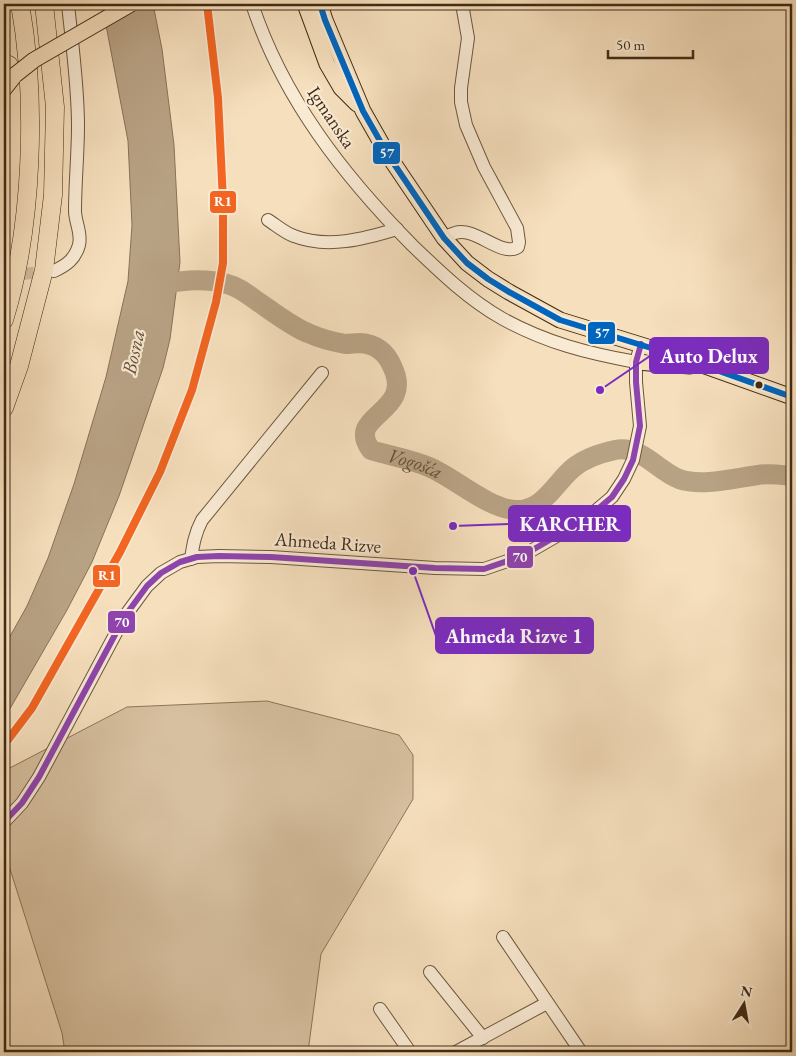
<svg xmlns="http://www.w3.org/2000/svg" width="796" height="1056" font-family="'EB Garamond',serif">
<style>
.green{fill:#d7c0a0;stroke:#8b765a}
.water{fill:#b8a284;stroke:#887257}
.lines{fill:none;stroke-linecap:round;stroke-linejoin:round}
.river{stroke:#b8a284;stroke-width:20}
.minor-tunnel{stroke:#d1bb9b;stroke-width:12;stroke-dasharray:12 6;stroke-linecap:butt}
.minor-casing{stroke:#6d583e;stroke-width:14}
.major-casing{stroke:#3f2b14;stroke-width:17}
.highway-casing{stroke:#3f2b14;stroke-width:19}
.minor{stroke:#f9ead4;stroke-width:12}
.major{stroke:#f6dfbd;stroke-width:15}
.highway{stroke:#f6dfbd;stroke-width:18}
.major-bridge-casing{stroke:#3f2b14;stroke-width:17;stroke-linecap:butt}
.major-bridge{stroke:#f6dfbd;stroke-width:15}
.bus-1-casing{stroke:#f9ead4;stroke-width:10}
.bus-2-casing{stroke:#f9ead4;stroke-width:10}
.bus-1{stroke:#8e44ad;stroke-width:6}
.bus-2{stroke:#0065bd;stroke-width:6}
.rail-1-casing{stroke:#f9ead4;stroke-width:11}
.rail-1{stroke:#f26522;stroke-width:8}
.bus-dot{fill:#3f2b14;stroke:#f9ead4;stroke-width:2}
.labels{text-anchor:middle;stroke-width:4.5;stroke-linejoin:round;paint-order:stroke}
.street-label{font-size:19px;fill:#3f2b14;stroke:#f9ead4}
.water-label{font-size:20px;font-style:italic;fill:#634f36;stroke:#f9ead4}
.leader{fill:none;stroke:#7b2cbf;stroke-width:2}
.callout-dot{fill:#7b2cbf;stroke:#f9ead4;stroke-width:2}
.callout{fill:#7b2cbf;stroke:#7b2cbf;stroke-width:2}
.callout-label{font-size:20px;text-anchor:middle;font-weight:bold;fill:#fff}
.line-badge{stroke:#f9ead4;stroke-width:2}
.badge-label{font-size:14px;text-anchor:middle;font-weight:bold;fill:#fff}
</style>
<rect width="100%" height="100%" fill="#f6dfbd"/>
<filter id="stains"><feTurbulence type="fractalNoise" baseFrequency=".004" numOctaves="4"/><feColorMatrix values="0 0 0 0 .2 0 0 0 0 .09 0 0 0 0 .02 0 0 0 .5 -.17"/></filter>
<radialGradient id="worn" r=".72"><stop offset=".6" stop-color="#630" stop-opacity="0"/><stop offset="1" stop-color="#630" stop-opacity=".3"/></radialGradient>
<polygon class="green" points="267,701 399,735 413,755 413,799 321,954 308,1052 65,1052 62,1033 4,850 4,771 127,707"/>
<polygon class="water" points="102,4 153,4 162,49 174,145 180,262 170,339 163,368 119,496 92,562 67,610 4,719 4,647 27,606 48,558 74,484 106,377 128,281 132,225 128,141"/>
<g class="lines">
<path class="river" id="s1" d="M152,286C177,281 202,277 227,284C239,287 247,294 257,301C270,310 294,328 308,333C319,338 334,342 345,344C350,344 355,343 360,343C376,344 386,352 392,366C416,414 344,414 371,450C390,456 411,459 429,467C455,478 486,507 514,510C543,512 554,484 573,468C585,458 601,453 615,450C642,445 656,470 679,479C702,487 735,478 758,475C769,473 781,475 792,476"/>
<polyline class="minor-tunnel" points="4,276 51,271"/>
<g class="minor-casing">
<g id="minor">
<path d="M252,4C283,98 343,175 412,245C440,272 469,300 503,319C547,343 587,353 636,362"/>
<path d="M268,220C276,225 285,233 294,236C327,249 364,239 397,229"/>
<path d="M444,238C447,236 451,234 455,233C475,226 502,258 518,247L519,242L517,228L484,167L466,125L461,102V88L468,38L462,4"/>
<path d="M54,271C67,265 75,259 79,245C82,233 75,222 75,211C75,183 78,154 78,126C78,85 72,44 68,4"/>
<path d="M191,559C193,545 195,533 202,520L322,373"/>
<polyline points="4,822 22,803 39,777 125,616 147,586 161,573 180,562 197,557 219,556 271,557 435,568 484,569 522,556 586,519 612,497 624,479 633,460 640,426 636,382 636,362 641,344"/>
<polyline points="503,937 581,1052"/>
<polyline points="430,972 483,1038"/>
<polyline points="380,1009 410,1052"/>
<polyline points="456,1052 547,1003"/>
</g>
</g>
<g class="major-casing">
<g id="major">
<polyline points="305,4 327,64 341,88 357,104"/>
<polyline points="320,4 325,20 363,111 388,155 444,238 467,263 488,279 509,292 560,320 677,356 792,397"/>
<polyline points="4,89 15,75"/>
<polyline points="636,362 690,366"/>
</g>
</g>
<g class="highway-casing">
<g id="highway">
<polyline points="4,63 9,65"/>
<path d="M4,320C33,227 37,99 20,4"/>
<polyline points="4,408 19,366 44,270 53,195 55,107 44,4"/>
</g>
</g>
<use href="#minor" class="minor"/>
<use href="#major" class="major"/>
<use href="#highway" class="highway"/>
<g class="major-bridge-casing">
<polyline id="major-bridge" points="15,75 34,60 131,4"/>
</g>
<use href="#major-bridge" class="major-bridge"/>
<g class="bus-1-casing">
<polyline id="bus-1" points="4,822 22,803 39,777 125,616 147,586 161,573 180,562 197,557 219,556 271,557 435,568 484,569 522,556 586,519 612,497 624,479 633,460 640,426 636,382 636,362 641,344"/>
</g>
<g class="bus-2-casing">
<polyline id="bus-2" points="320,4 325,20 363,111 388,155 444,238 467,263 488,279 509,292 560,320 677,356 792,397"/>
</g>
<use href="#bus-1" class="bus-1"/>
<use href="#bus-2" class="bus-2"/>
<g class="rail-1-casing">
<polyline id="rail-1" points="4,745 32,708 120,552 160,472 192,390 216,302 223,263 223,201 218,98 207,4"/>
</g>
<use href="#rail-1" class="rail-1"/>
</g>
<circle class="bus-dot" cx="759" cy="385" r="4.5"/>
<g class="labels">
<g class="street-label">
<text transform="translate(332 117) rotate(56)" y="7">Igmanska</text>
<text transform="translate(328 542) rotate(4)" y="7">Ahmeda Rizve</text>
</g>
<g class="water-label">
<text transform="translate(133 352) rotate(-78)" y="7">Bosna</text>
<text dy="7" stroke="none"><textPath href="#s1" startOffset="410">Vogošća</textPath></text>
</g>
</g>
<path class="leader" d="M600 390L650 356M453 526L509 524M413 571L436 636"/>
<g class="callout-dot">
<circle cx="600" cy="390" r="5"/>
<circle cx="453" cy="526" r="5"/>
<circle cx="413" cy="571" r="5"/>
</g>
<g class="callout">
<rect x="650" y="338" width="118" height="35" rx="5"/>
<rect x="509" y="506" width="121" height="35" rx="5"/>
<rect x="436" y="618" width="157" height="35" rx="5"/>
</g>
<g class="callout-label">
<text x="709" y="363">Auto Delux</text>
<text x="570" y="531">KARCHER</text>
<text x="514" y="643">Ahmeda Rizve 1</text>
</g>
<g class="line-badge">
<rect x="372" y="141" width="29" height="24" rx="5" fill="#0065bd"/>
<rect x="209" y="190" width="28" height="24" rx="5" fill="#f26522"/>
<rect x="587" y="321" width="29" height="24" rx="5" fill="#0065bd"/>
<rect x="506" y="545" width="28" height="24" rx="5" fill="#8e44ad"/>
<rect x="92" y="564" width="29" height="24" rx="5" fill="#f26522"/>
<rect x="107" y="610" width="29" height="24" rx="5" fill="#8e44ad"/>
</g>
<g class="badge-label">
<text x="387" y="158">57</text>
<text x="223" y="206">R1</text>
<text x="602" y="338">57</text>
<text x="520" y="562">70</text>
<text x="107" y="580">R1</text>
<text x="122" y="627">70</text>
</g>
<rect width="796" height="1056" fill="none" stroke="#f6dfbd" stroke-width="20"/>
<rect x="5" y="5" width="786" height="1046" fill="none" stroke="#3f2b14" stroke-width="2.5"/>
<rect x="10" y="10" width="776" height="1036" fill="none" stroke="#3f2b14"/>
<g transform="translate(744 1004) rotate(11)" stroke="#f9ead4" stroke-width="4" paint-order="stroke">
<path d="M0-4L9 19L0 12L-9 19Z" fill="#3f2b14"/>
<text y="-8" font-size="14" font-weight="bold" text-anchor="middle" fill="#3f2b14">N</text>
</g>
<path d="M608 50v8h85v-8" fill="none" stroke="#3f2b14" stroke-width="2.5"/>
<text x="616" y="50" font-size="15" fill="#3f2b14" stroke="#f9ead4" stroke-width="4" paint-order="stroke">50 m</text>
<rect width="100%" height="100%" filter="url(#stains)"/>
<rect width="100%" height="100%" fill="url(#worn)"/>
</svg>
